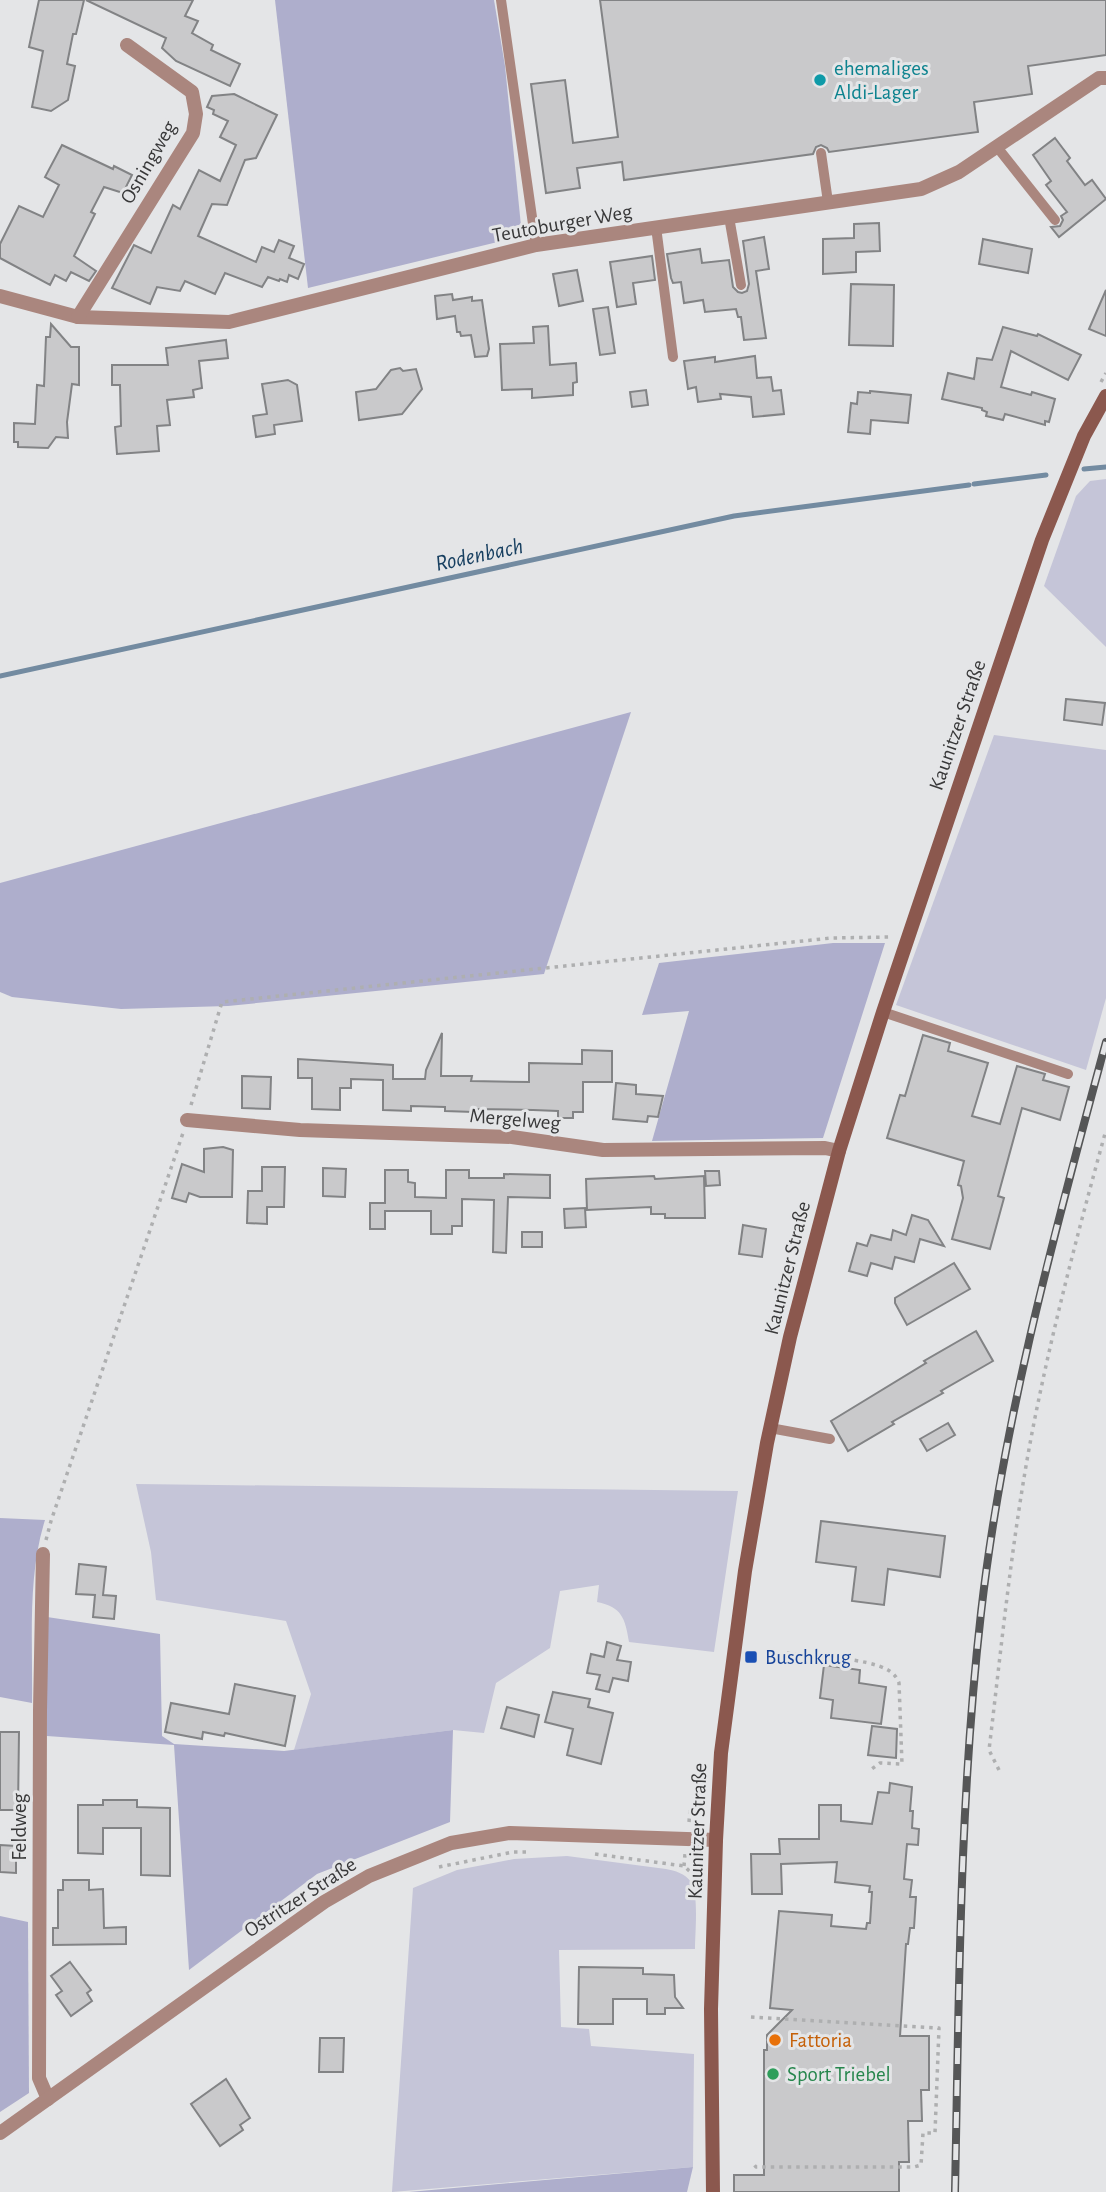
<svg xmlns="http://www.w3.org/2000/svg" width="1106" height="2192" font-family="'Alegreya Sans',sans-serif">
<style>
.green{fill:#c5c5d8}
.forest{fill:#aeaecc}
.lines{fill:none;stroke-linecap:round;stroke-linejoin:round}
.stream{stroke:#738ba1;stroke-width:5}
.building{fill:#c9c9cb;stroke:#828385;stroke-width:2}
.path{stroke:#aeafb0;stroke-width:3.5;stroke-dasharray:3.5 5;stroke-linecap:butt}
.lane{stroke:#aa867e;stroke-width:10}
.street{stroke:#aa867e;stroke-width:14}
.secondary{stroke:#8b584e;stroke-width:14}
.rail-casing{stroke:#555657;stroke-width:8}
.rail{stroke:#e4e5e7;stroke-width:5;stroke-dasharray:16;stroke-linecap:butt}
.culture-dot{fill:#0f9aa8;stroke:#e4e5e7;stroke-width:2.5}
.transit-dot{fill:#1a4fb4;stroke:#e4e5e7;stroke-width:2.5}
.food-dot{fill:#e8710a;stroke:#e4e5e7;stroke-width:2.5}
.leisure-dot{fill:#2e9e5b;stroke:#e4e5e7;stroke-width:2.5}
.labels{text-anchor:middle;stroke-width:6;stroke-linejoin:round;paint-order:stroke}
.culture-label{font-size:21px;fill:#0d838f;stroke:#e4e5e7;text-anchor:start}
.street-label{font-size:21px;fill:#383839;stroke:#e4e5e7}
.transit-label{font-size:21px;fill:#164399;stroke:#e4e5e7;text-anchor:start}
.food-label{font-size:21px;fill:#c56008;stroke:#e4e5e7;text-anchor:start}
.leisure-label{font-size:21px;fill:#27864d;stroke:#e4e5e7;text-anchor:start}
.water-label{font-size:23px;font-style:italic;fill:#173f60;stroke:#e4e5e7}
</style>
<rect width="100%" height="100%" fill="#e4e5e7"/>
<g class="green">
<polygon points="1106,479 1106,647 1044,586 1076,496 1090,481"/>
<polygon points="994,735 1106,750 1106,998 1086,1070 896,1005"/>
<path d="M136,1484L738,1491L714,1652L629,1642C625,1618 622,1607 597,1602L599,1585L560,1591L550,1648L496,1683L484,1733L453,1730L294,1750L311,1694L286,1621L156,1600L151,1552Z"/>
<path d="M567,1856L666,1869C675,1871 685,1873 691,1882C699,1894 695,1933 695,1949L559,1950L561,2027L589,2029L591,2046L694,2054L693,2167L392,2192L413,1888L457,1870L514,1859Z"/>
</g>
<g class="forest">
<polygon points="275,0 494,0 505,66 522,236 308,288"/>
<polygon points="631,712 544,974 228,1006 121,1009 12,997 0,992 0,883"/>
<polygon points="833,943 885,943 823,1138 652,1141 689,1011 642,1015 659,963"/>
<path d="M0,1518L45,1520C27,1577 33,1643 32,1703L0,1697Z"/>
<polygon points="47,1617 160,1634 162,1736 174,1744 284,1751 453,1730 450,1822 317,1874 189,1970 174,1745 47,1736"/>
<polygon points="0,1916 28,1922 29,2093 0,2112"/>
<polygon points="693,2167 687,2192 409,2192"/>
</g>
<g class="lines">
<g class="stream">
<polyline points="1084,469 1106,467"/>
<polyline points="974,484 1046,475"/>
<polyline points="0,676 734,516 969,485"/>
</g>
</g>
<g class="building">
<polygon points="39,0 84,0 76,34 73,34 67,64 75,66 68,100 51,111 32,107 43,51 29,47"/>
<polygon points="86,0 193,0 185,16 198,21 192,33 213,45 211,50 240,64 230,86 176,61 162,48 166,38"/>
<polygon points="600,0 1106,0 1106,55 1028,66 1032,94 974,102 978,132 829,152 827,148 821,145 816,147 813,154 624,180 622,162 577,168 580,188 546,193 531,84 565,80 573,143 618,137"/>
<polygon points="234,94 277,115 256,158 245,160 227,205 212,204 198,236 256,262 262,247 274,252 279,240 294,246 289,258 304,264 298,279 289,275 287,282 280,279 279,281 268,277 262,287 225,273 215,294 185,281 180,291 157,287 150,304 112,288 134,245 151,253 173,205 180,209 199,170 220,181 236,145 220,137 228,121 213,114 214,110 207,107 212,96"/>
<polygon points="1055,138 1070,158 1067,161 1085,185 1092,180 1106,199 1059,237 1051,227 1060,226 1063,220 1061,216 1067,212 1046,185 1051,181 1033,155"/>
<polygon points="62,145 113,169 114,166 132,175 123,193 104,187 91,212 95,214 74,256 96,271 89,281 71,272 66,281 55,275 50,285 0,258 0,244 19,206 43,217 59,185 45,177"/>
<polygon points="879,223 880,251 856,252 856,272 823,274 823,239 854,238 854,224"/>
<polygon points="764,237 769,269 756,271 766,338 744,340 741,317 738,317 736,309 705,312 703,300 684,303 681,282 673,283 671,278 667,254 700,249 702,263 729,260 733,287 738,292 742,293 747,291 749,284 743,241"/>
<polygon points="983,239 1032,249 1028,273 979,264"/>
<polygon points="652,256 655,280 633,283 636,304 617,307 610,262"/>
<polygon points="577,270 583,301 559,306 553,274"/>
<polygon points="851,284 894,285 893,346 849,345"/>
<polygon points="1106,290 1106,336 1089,329"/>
<polygon points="452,294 453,300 472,297 472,301 482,300 489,349 487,356 475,357 471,335 461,336 460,332 457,332 455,316 437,319 435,296"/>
<polygon points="608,307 615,353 600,355 593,309"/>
<polygon points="51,324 71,347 79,347 79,385 72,384 67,422 68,438 56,437 48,448 18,447 18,442 14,442 14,423 35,424 37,385 44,386 46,337 50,337"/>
<polygon points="548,326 550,365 576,363 577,382 573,383 573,395 532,398 532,389 502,390 500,344 534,343 533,327"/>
<polygon points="1003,327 1037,336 1038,334 1081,355 1068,380 1011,351 1001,387 1031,395 1032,392 1055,399 1049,422 1045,421 1045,425 1005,414 1003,420 986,416 987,412 982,410 982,408 942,399 948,373 974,379 977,358 992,360"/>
<polygon points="226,340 228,358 199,361 202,388 193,390 194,397 167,400 170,425 157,426 159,451 117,454 115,427 121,426 120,385 112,385 112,365 168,365 166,348"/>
<polygon points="755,356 757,378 771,377 773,391 781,390 784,414 753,417 751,397 720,394 721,399 698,402 696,387 688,389 684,361 715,357 715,362"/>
<polygon points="400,368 403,371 416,369 422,389 402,414 359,420 356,392 376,389 391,370"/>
<polygon points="288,380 297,385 302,421 274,425 275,434 256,437 253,416 267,414 262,384"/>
<polygon points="646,390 648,405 632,407 630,392"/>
<polygon points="870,391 911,395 908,423 871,420 870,434 848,432 851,403 857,404 858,392 870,393"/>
<polygon points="1066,699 1105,703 1102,725 1064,720"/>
<polygon points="442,1033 441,1076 472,1076 471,1081 529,1082 529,1063 582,1064 582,1050 612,1051 612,1082 583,1082 583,1112 573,1112 573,1118 558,1118 558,1111 533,1110 473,1109 473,1112 445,1111 445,1107 411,1106 411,1111 383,1110 383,1080 351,1079 351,1088 340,1088 340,1110 312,1109 312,1078 298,1078 298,1059 393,1065 393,1079 425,1079 426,1070"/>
<polygon points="923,1035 950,1043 948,1051 988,1063 972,1116 1000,1124 1017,1066 1045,1074 1043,1080 1069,1087 1060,1120 1022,1108 998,1196 1004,1198 990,1249 952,1239 963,1198 961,1186 958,1185 964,1161 887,1138 900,1095 905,1096"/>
<polygon points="242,1076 271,1077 270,1109 242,1108"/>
<polygon points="616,1083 636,1085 636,1094 663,1096 658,1117 648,1116 647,1122 613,1119"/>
<polygon points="223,1147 233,1150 232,1197 200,1197 189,1193 186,1202 172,1198 182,1164 204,1172 204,1149"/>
<polygon points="262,1167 285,1167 284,1207 267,1207 267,1224 247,1223 248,1191 262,1191"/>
<polygon points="323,1168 346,1169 345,1197 323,1196"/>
<polygon points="385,1170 408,1170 408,1182 415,1183 415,1197 446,1198 446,1170 469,1170 469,1178 504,1178 504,1174 550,1175 550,1198 508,1197 506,1253 493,1252 494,1200 462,1199 462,1226 452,1226 452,1234 431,1234 431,1211 385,1211 385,1229 370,1229 370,1203 385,1203"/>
<polygon points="705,1171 719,1171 720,1185 706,1186"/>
<polygon points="654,1176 655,1179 704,1176 705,1218 665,1218 665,1214 651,1214 651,1207 587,1210 586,1179"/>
<polygon points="585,1208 586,1227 565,1228 564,1209"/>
<polygon points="912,1215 928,1220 944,1246 920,1239 914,1262 895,1257 892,1269 871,1263 867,1276 849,1271 857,1243 867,1246 871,1235 891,1240 893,1230 906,1235"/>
<polygon points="743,1225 766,1229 762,1257 739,1254"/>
<rect x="522" y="1232" width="20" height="15"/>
<polygon points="954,1263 970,1289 907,1325 895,1303 895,1298"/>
<polygon points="976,1331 993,1361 941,1391 943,1393 892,1422 894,1424 848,1451 831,1421 926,1363 924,1361"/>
<polygon points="948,1423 955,1435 927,1451 920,1439"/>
<polygon points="821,1521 945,1536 940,1577 888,1569 884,1605 852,1601 856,1567 816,1562"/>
<polygon points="79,1564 106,1567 103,1595 116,1596 114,1619 93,1617 95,1595 76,1594"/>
<polygon points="607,1642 621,1646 617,1660 631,1662 628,1681 613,1678 609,1692 596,1689 600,1675 587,1673 591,1654 604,1657"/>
<polygon points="824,1665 860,1670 859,1683 886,1687 881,1724 831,1718 833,1700 820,1698"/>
<polygon points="235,1684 295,1696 285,1746 225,1733 224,1736 203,1732 202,1739 165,1732 171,1703 229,1714"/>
<polygon points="553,1692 590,1699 588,1707 613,1713 601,1764 567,1755 573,1729 545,1722"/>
<polygon points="507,1707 539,1715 534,1737 501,1728"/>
<polygon points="872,1726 897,1729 896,1758 868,1755"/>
<polygon points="0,1732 19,1732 18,1810 0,1810"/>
<polygon points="890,1783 912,1787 910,1811 913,1811 912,1828 919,1829 918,1845 907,1844 904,1879 912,1880 910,1897 916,1897 914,1928 910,1928 908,1944 906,1944 900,2036 929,2036 929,2090 921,2090 922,2121 908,2121 909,2162 899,2162 899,2192 734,2192 734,2175 764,2175 764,2050 767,2050 767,2035 792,2010 770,2008 779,1911 832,1915 831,1926 866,1929 867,1923 870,1923 872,1892 869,1892 870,1886 835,1882 837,1862 781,1864 782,1894 752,1894 751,1854 780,1854 779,1839 819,1839 819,1805 841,1805 841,1821 872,1824 878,1792 889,1793"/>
<polygon points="103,1800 137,1800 137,1807 170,1808 170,1876 141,1875 141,1828 103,1828 103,1854 78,1853 78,1805 103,1805"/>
<polygon points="0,1845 16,1846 16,1873 0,1872"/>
<polygon points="63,1880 89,1880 89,1890 103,1889 104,1928 126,1927 126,1944 53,1945 53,1928 58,1928 58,1890 63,1890"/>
<polygon points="70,1962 91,1990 87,1993 92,2001 71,2016 56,1995 62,1991 51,1976"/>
<polygon points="579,1967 643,1968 643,1974 674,1975 675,1997 683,2008 665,2008 665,2014 647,2014 647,1999 613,1999 613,2024 578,2024"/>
<polygon points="320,2038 344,2038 343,2072 319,2072"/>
<polygon points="226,2079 250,2118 240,2125 243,2130 220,2146 191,2104"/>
</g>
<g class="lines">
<g class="path">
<polyline points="1101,382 1106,373"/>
<polyline points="191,1105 222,1002 831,938 891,937"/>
<polyline points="46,1540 51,1521 183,1133"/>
<path d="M787,1653C813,1656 867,1658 888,1670C893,1673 897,1677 899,1683L902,1764L880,1763L869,1771"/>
<path d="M999,1770L989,1750C1003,1634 1014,1517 1038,1403C1057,1311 1081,1221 1106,1130"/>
<polyline points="689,1822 690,1810 703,1797"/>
<polyline points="595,1854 684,1866 695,1876 698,1886"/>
<polyline points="684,1866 685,1854"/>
<polyline points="439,1867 513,1852 528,1852"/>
<polyline points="751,2017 939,2028 935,2133 923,2133 921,2165 914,2167 756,2167 752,2162"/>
</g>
<g class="lane">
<polyline points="501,0 536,245"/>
<polyline points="997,147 1055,220"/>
<polyline points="821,153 828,202"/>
<polyline points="729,217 741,285"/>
<polyline points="656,227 673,357"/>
<polyline points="883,1012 1068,1074"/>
<polyline points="770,1428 830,1439"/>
</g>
<g class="street">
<polyline points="0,296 78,317 229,322 536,245 921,189 959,172 1099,78 1106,78"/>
<polyline points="78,317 193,133 196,114 192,92 127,45"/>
<polyline points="187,1120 300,1130 512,1137 603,1150 825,1148 839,1151"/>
<polyline points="43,1554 40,1710 39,2078 48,2099"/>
<polyline points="0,2133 324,1902 369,1876 451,1843 510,1833 716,1840"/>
</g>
<polyline class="secondary" points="713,2192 711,2009 716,1840 721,1753 745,1571 767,1443 790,1337 839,1151 883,1012 1042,540 1084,436 1106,396"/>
<g class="rail-casing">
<path id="rail" d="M955,2192C959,1999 959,1806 981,1613C1003,1419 1055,1231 1106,1042"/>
</g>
<use href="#rail" class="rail"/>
</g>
<circle class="culture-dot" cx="820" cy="80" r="7"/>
<rect class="transit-dot" x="744" y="1650" width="14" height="14" rx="3.5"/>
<circle class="food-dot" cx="775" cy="2040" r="7"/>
<circle class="leisure-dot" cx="773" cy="2074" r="7"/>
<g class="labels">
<g class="culture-label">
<text x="834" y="75">ehemaliges<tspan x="834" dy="24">Aldi-Lager</tspan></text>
</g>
<g class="street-label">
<text transform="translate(148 162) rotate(-60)" y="7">Osningweg</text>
<text transform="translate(562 223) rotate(-10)" y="7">Teutoburger Weg</text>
<text transform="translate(957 725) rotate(-71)" y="7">Kaunitzer Straße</text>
<text transform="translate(515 1119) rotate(5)" y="7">Mergelweg</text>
<text transform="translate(787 1268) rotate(-76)" y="7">Kaunitzer Straße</text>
<text transform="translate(19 1827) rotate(-90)" y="7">Feldweg</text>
<text transform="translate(697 1831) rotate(-88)" y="7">Kaunitzer Straße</text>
<text transform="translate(300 1897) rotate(-33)" y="7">Ostritzer Straße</text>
</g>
<g class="transit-label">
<text x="765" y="1664">Buschkrug</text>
</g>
<g class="food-label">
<text x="789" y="2047">Fattoria</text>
</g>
<g class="leisure-label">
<text x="787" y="2081">Sport Triebel</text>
</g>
<g class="water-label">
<text transform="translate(479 554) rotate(-12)" y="8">Rodenbach</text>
</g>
</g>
</svg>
